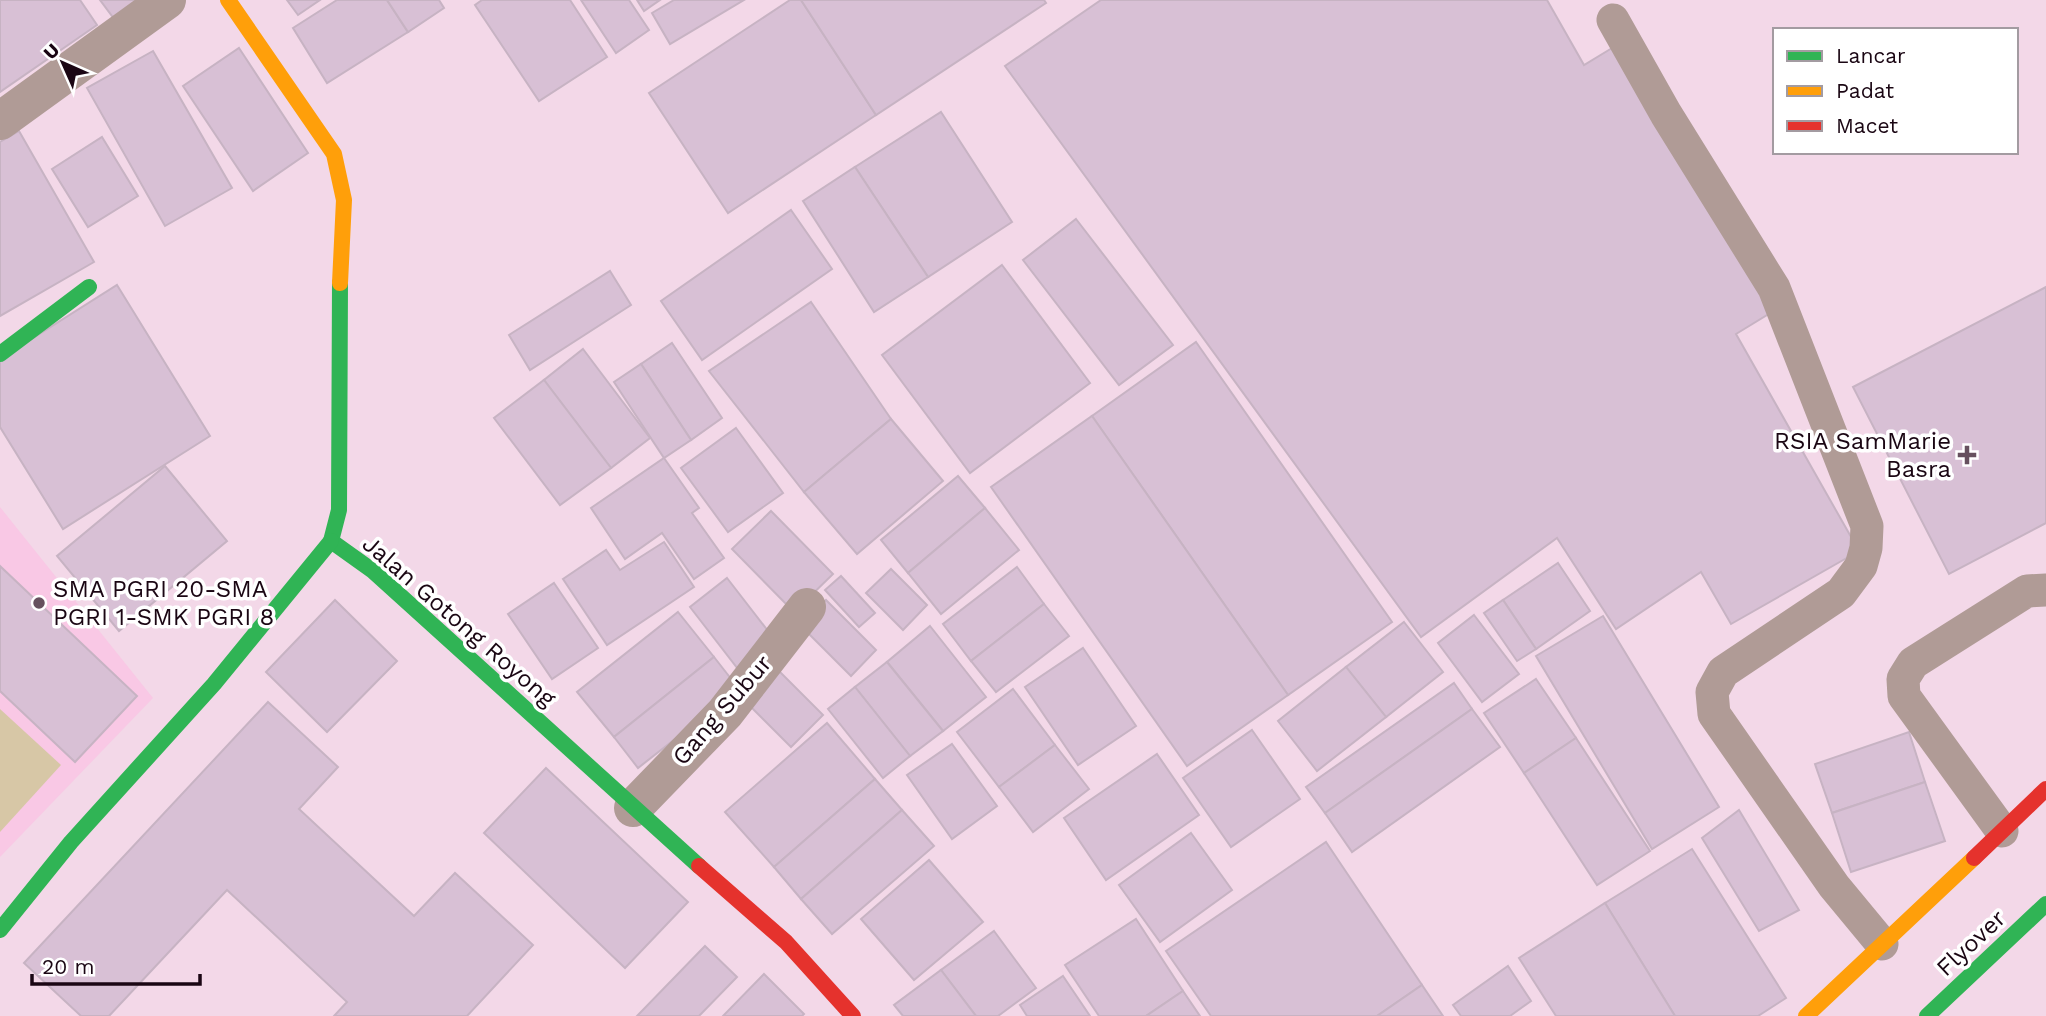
<svg xmlns="http://www.w3.org/2000/svg" width="2046" height="1016" font-family="'Work Sans',sans-serif">
<style>
.built{fill:#f9c8e5}
.garden{fill:#d7c7a6}
.building{fill:#d8c0d5;stroke:#c7b3c3;stroke-width:2}
.lines{fill:none;stroke-linecap:round;stroke-linejoin:round}
.lane{stroke:#b09b96;stroke-width:33}
.street{stroke:#b09b96;stroke-width:38}
.fast{stroke:#30b455;stroke-width:16}
.slow{stroke:#ff9f0a;stroke-width:16}
.jam{stroke:#e5322d;stroke-width:16}
.poi-dot{fill:#66505e;stroke:#fff;stroke-width:2.5}
.labels{text-anchor:middle;stroke-width:7;stroke-linejoin:round;paint-order:stroke}
.poi-label{font-size:24px;fill:#1a0613;stroke:#fff;text-anchor:end}
.street-label{font-size:24px;fill:#1a0613;stroke:#fff}
</style>
<rect width="100%" height="100%" fill="#f3d8e8"/>
<polygon class="built" points="0,507 153,698 0,857"/>
<polygon class="garden" points="0,709 61,765 0,832"/>
<g class="building">
<polygon points="0,0 80,0 97,25 0,92"/>
<polygon points="100,0 141,0 115,20"/>
<polygon points="287,0 320,0 298,15"/>
<polygon points="337,0 387,0 408,32 327,83 293,28"/>
<polygon points="387,0 439,0 444,8 408,32"/>
<polygon points="482,0 570,0 607,57 539,101 475,5"/>
<polygon points="581,0 629,0 649,30 616,53"/>
<polygon points="637,0 660,0 644,11"/>
<polygon points="674,0 744,0 670,44 652,13"/>
<polygon points="790,0 801,0 876,115 728,213 649,93"/>
<polygon points="801,0 1044,0 1046,3 876,115"/>
<polygon points="1101,0 1547,0 1584,65 1617,45 1780,307 1736,334 1859,551 1731,624 1701,572 1616,629 1557,538 1421,637 1005,66"/>
<polygon points="239,48 308,153 253,191 183,86"/>
<polygon points="153,51 232,188 165,226 87,88"/>
<polygon points="941,112 1012,222 928,277 855,167"/>
<polygon points="19,131 94,262 0,316 0,142"/>
<polygon points="102,137 138,196 88,227 52,169"/>
<polygon points="855,167 928,277 874,312 803,201"/>
<polygon points="791,210 832,269 702,360 661,301"/>
<polygon points="1076,219 1173,345 1119,385 1023,260"/>
<polygon points="1002,265 1090,383 970,473 882,355"/>
<polygon points="610,271 631,305 530,370 509,335"/>
<polygon points="117,285 210,436 63,529 0,427 0,359"/>
<polygon points="2046,287 2046,523 1949,574 1853,387"/>
<polygon points="811,302 891,419 804,492 709,371"/>
<polygon points="1196,342 1392,622 1288,695 1092,416"/>
<polygon points="672,343 722,418 691,440 641,364"/>
<polygon points="583,349 650,438 611,468 544,380"/>
<polygon points="641,364 691,440 664,458 614,382"/>
<polygon points="544,380 611,468 560,505 494,418"/>
<polygon points="1092,416 1288,695 1187,766 991,487"/>
<polygon points="891,419 943,481 857,554 804,492"/>
<polygon points="736,428 783,493 728,532 681,468"/>
<polygon points="664,458 699,508 692,513 724,558 694,579 662,533 625,559 591,508"/>
<polygon points="165,466 227,541 119,631 57,556"/>
<polygon points="958,476 985,508 908,573 881,540"/>
<polygon points="985,508 1019,550 941,614 908,573"/>
<polygon points="771,511 833,574 794,612 732,549"/>
<polygon points="664,542 694,587 607,645 563,579 606,550 620,570"/>
<polygon points="1558,563 1590,611 1536,649 1503,600"/>
<polygon points="0,566 137,696 75,762 0,691"/>
<polygon points="1017,567 1044,604 971,661 943,624"/>
<polygon points="891,569 927,605 903,630 866,593"/>
<polygon points="841,576 875,613 859,627 825,590"/>
<polygon points="727,578 775,640 738,669 690,607"/>
<polygon points="554,583 598,648 552,679 508,614"/>
<polygon points="335,600 397,661 327,732 266,672"/>
<polygon points="826,600 876,650 851,676 800,625"/>
<polygon points="1503,600 1536,649 1517,661 1484,613"/>
<polygon points="1044,604 1069,636 996,692 971,661"/>
<polygon points="678,612 714,657 614,737 577,692"/>
<polygon points="1474,615 1519,674 1482,702 1438,643"/>
<polygon points="1603,616 1719,807 1652,849 1536,656"/>
<polygon points="1404,622 1443,672 1386,717 1346,667"/>
<polygon points="930,626 986,697 943,731 887,662"/>
<polygon points="1083,648 1136,726 1078,765 1025,687"/>
<polygon points="714,657 739,689 638,768 614,737"/>
<polygon points="887,662 943,731 910,756 855,687"/>
<polygon points="774,666 823,715 791,747 742,698"/>
<polygon points="1346,667 1386,717 1317,771 1278,721"/>
<polygon points="1536,679 1576,738 1524,773 1484,713"/>
<polygon points="1454,683 1472,709 1325,813 1306,787"/>
<polygon points="855,687 910,756 883,778 828,709"/>
<polygon points="1013,689 1055,745 999,787 957,732"/>
<polygon points="268,702 338,767 299,809 414,916 455,873 533,945 467,1016 334,1016 347,1002 227,890 109,1016 81,1016 24,963"/>
<polygon points="1472,709 1500,747 1352,852 1325,813"/>
<polygon points="827,723 875,779 774,867 725,812"/>
<polygon points="1252,730 1300,799 1231,847 1183,778"/>
<polygon points="1909,732 1925,782 1832,813 1815,764"/>
<polygon points="1576,738 1650,851 1597,885 1524,773"/>
<polygon points="952,744 997,806 952,839 907,775"/>
<polygon points="1055,745 1089,789 1033,832 999,787"/>
<polygon points="1157,754 1199,815 1106,880 1064,818"/>
<polygon points="546,768 688,902 625,968 484,833"/>
<polygon points="875,779 902,810 801,899 774,867"/>
<polygon points="1925,782 1945,841 1851,872 1832,813"/>
<polygon points="902,810 934,846 832,934 801,899"/>
<polygon points="1739,810 1799,910 1759,931 1702,838"/>
<polygon points="1191,833 1232,890 1160,942 1119,885"/>
<polygon points="1326,842 1422,985 1377,1016 1211,1016 1166,951"/>
<polygon points="1692,849 1786,998 1758,1016 1675,1016 1605,903"/>
<polygon points="929,860 983,922 914,980 861,919"/>
<polygon points="1605,903 1675,1016 1556,1016 1519,958"/>
<polygon points="1136,919 1183,991 1146,1016 1099,1016 1065,965"/>
<polygon points="994,931 1036,988 998,1016 976,1016 941,970"/>
<polygon points="705,946 737,977 699,1016 637,1016"/>
<polygon points="1508,966 1531,1001 1510,1016 1461,1016 1453,1005"/>
<polygon points="941,970 976,1016 903,1016 894,1005"/>
<polygon points="764,974 804,1014 802,1016 723,1016"/>
<polygon points="1063,976 1090,1016 1027,1016 1020,1005"/>
<polygon points="1422,985 1443,1016 1377,1016"/>
<polygon points="1183,991 1200,1016 1146,1016"/>
</g>
<g class="lines">
<g class="lane">
<polyline points="1613,20 1666,114 1774,288 1867,526 1866,548 1861,566 1841,593 1723,672 1712,692 1714,714 1834,886 1882,944"/>
<polyline points="2002,831 1904,696 1903,679 1913,663 2027,591 2046,590"/>
</g>
<g class="street">
<polyline points="0,121 167,0"/>
<polyline points="633,808 725,713 807,607"/>
</g>
<g class="fast">
<polyline points="340,283 339,510 331,541 373,571 699,866"/>
<polyline points="0,354 89,287"/>
<polyline points="0,930 71,842 214,684 331,541"/>
<polyline points="1927,1016 2046,904"/>
</g>
<g class="slow">
<polyline points="228,0 334,154 344,200 340,283"/>
<polyline points="1806,1016 1974,858"/>
</g>
<g class="jam">
<polyline points="1974,858 2046,789"/>
<polyline points="699,866 786,942 853,1016"/>
</g>
</g>
<g class="poi-dot">
<path d="M1963.5 444.5h7v7h7v7h-7v7h-7v-7h-7v-7h7z"/>
<circle cx="39" cy="603" r="7"/>
</g>
<g class="labels">
<g class="poi-label">
<text x="1951" y="449">RSIA SamMarie<tspan x="1951" dy="28">Basra</tspan></text>
<text x="53" y="597" text-anchor="start">SMA PGRI 20-SMA<tspan x="53" dy="28">PGRI 1-SMK PGRI 8</tspan></text>
</g>
<g class="street-label">
<text transform="translate(459 621) rotate(41)" y="8">Jalan Gotong Royong</text>
<text transform="translate(722 710) rotate(-49)" y="8">Gang Subur</text>
<text transform="translate(1971 943) rotate(-43)" y="8">Flyover</text>
</g>
</g>
<rect x="1773" y="28" width="245" height="126" fill="#ffffff" stroke="#a39ba1" stroke-width="2"/>
<rect x="1787" y="51" width="35" height="10" fill="#30b455" stroke="#a39ba1" stroke-width="2"/>
<text x="1836" y="63" font-size="21" fill="#1a0613">Lancar</text>
<rect x="1787" y="86" width="35" height="10" fill="#ff9f0a" stroke="#a39ba1" stroke-width="2"/>
<text x="1836" y="98" font-size="21" fill="#1a0613">Padat</text>
<rect x="1787" y="121" width="35" height="10" fill="#e5322d" stroke="#a39ba1" stroke-width="2"/>
<text x="1836" y="133" font-size="21" fill="#1a0613">Macet</text>
<g transform="translate(63 63) rotate(315)" stroke="#ffffff" stroke-width="5" paint-order="stroke">
<path d="M0-5L12 26L0 18L-12 26Z" fill="#1a0613"/>
<text y="-10" font-size="19" font-weight="bold" text-anchor="middle" fill="#1a0613">U</text>
</g>
<path d="M32 974v10h168v-10" fill="none" stroke="#1a0613" stroke-width="3.5"/>
<text x="42" y="974" font-size="21" fill="#1a0613" stroke="#ffffff" stroke-width="5" paint-order="stroke">20 m</text>
</svg>
